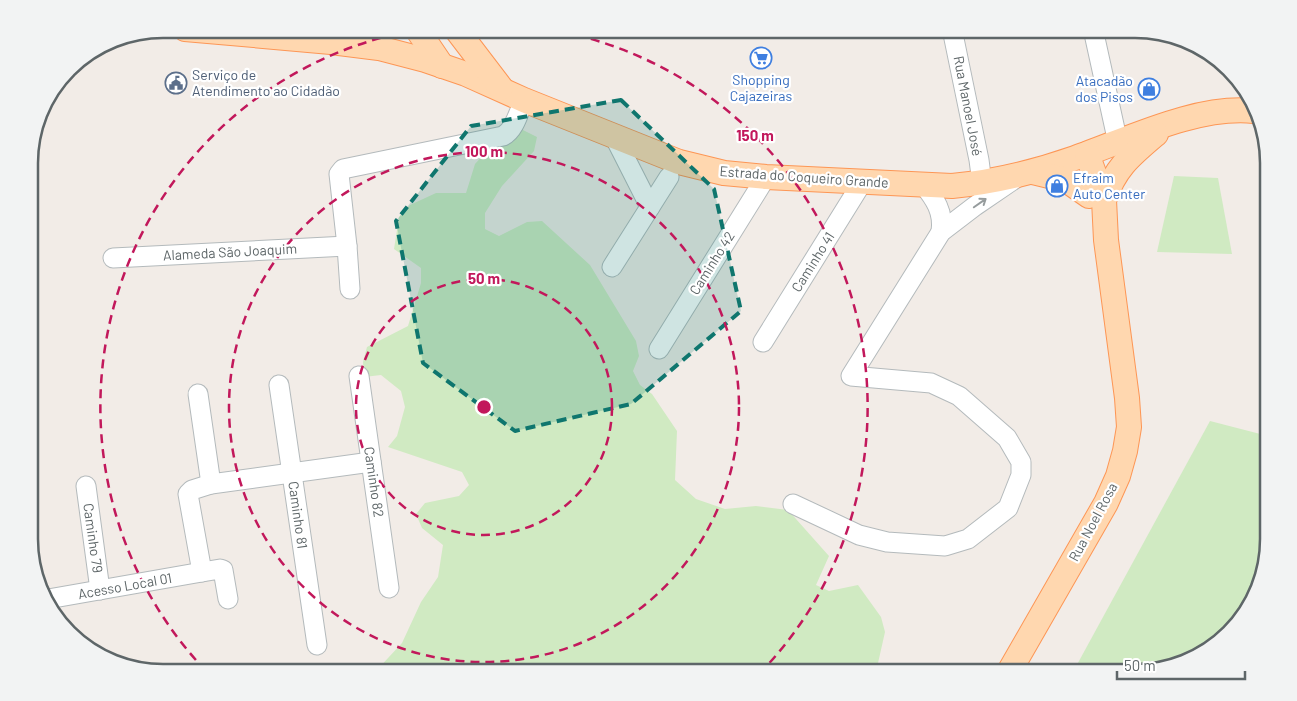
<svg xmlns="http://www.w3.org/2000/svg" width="1297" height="701" font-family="Barlow,sans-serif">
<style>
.green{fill:#d0eac2}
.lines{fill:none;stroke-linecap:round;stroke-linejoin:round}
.minor-casing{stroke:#b4babc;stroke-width:21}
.major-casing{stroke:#fd9655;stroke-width:26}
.minor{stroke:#fff;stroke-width:19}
.major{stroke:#ffd7af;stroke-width:24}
.oneway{stroke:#969c9d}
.marked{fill:#0f766e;fill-opacity:0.2;stroke:#0f766e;stroke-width:4;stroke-dasharray:10 6;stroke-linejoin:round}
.ring{fill:none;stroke:#c2185b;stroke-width:2.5;stroke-dasharray:9 6}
.labels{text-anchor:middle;stroke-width:4.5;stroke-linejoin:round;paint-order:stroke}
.service-label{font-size:14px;fill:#4e5e75;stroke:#fff;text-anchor:start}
.shop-label{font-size:14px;fill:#366cbe;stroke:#fff}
.street-label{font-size:14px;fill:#5e6668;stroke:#fff}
.rim{fill:none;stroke:#5e6668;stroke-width:2.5}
.centre{fill:#c2185b;stroke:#fff;stroke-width:2.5}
.ring-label{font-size:15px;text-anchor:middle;font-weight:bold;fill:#c2185b;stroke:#fff;stroke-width:4.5;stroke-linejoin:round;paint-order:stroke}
</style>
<rect width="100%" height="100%" fill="#f2ece7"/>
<g class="green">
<polygon points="523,130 537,137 534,151 502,186 485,213 485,229 499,236 527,222 542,221 590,265 636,341 639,356 633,371 640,385 652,394 677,431 675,480 696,499 725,509 756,506 788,510 829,556 816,585 829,591 858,585 881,617 885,632 876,672 375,672 402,643 421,602 438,577 443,545 422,528 416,514 425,503 459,496 469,485 462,472 388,447 397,436 405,407 401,391 381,375 364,377 363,362 367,347 408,326 421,283 421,268 394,249 399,217 410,205 436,193 466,193 475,164 485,153 509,133"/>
<polygon points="1174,176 1218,178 1232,254 1157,252"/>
<polygon points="1210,421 1268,436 1268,539 1254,598 1208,650 1143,672 1073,672"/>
</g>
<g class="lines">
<g class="minor-casing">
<g id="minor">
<polyline points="952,29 979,160 982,183"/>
<polyline points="1093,29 1118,143"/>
<polyline points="614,136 650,207"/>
<path d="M923,184C935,199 944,212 941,232"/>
<polyline points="113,258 347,246"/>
<polyline points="612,267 669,177"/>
<path d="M350,289L347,246L339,174L343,169L503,136C515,130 519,111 524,100"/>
<polyline points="763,342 863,181"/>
<polyline points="659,349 766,177"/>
<polyline points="359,376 389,588"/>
<polyline points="279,385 317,645"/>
<polyline points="198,394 211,484"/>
<polyline points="86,486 100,590"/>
<polyline points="793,504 859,535 887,542 945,546 968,539 1008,508 1021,475 1021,462 1007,438 959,396 931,383 851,376 941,232 975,206 1016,178"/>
<polyline points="48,599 202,572"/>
<polyline points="228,599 223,570 220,569 202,572 188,494 192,490 211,484 371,462"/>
</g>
</g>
<g class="major-casing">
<g id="major">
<path d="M185,29L331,42L379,48L425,60L466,74L524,100L679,162L724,173L766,177L952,186C994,182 1035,172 1075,158C1129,139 1197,105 1254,111"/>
<polyline points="417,29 442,66"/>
<polyline points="456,29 501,88"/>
<polyline points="1033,172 1066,180 1089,196"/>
<path d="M1104,200C1115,168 1130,156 1156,134"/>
<polyline points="1009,672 1106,503 1118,476 1125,451 1129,427 1127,398 1106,240 1104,200 1087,154"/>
</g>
</g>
<use href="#minor" class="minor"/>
<use href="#major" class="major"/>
</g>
<defs><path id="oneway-shaft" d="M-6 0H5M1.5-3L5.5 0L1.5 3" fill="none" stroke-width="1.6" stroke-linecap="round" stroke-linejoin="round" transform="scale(1.25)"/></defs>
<use class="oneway" href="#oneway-shaft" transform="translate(980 203) rotate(-35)"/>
<path class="marked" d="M621,100L714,189L741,311L631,404L515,431L423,363L396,221L471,126Z"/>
<g class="ring">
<circle cx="484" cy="407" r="128"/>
<circle cx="484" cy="407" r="255"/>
<path d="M206 671A383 383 0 0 1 421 29M547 29A383 383 0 0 1 762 671"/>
</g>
<defs>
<g id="supermarket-ring" transform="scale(1.125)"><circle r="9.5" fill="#fff" stroke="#3f7fe0" stroke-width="1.5"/><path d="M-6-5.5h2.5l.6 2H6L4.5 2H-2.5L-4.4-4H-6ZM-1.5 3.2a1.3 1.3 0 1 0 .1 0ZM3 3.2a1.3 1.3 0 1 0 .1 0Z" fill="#3f7fe0"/></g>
<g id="civic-ring" transform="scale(1.125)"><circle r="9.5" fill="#fff" stroke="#5c6f8a" stroke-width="1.5"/><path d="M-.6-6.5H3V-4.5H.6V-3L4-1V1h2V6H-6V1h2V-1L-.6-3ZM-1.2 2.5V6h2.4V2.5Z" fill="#5c6f8a"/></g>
<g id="shop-ring" transform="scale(1.125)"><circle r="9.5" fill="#fff" stroke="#3f7fe0" stroke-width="1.5"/><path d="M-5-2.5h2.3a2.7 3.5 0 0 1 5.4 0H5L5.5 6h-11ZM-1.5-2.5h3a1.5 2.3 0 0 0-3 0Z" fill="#3f7fe0"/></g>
</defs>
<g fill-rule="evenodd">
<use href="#supermarket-ring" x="761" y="58"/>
<use href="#civic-ring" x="176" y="83"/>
<use href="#shop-ring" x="1149" y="89"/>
<use href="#shop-ring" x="1057" y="186"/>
</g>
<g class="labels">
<g class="service-label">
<text x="192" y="80">Serviço de<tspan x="192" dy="16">Atendimento ao Cidadão</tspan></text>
</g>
<g class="shop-label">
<text x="761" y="85">Shopping<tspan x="761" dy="16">Cajazeiras</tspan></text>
<text x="1133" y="86" text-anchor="end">Atacadão<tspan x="1133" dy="16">dos Pisos</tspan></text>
<text x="1073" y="183" text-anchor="start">Efraim<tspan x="1073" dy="16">Auto Center</tspan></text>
</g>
<g class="street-label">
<text transform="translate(968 106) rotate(79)" y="5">Rua Manoel José</text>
<text transform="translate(804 177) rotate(4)" y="5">Estrada do Coqueiro Grande</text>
<text transform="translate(230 252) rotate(-3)" y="5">Alameda São Joaquim</text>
<text transform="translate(813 262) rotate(-58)" y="5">Caminho 41</text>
<text transform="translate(712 263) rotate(-58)" y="5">Caminho 42</text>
<text transform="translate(374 482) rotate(82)" y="5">Caminho 82</text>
<text transform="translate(298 515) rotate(82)" y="5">Caminho 81</text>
<text transform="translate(1093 522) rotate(-62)" y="5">Rua Noel Rosa</text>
<text transform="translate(93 538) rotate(82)" y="5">Caminho 79</text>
<text transform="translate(125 586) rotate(-10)" y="5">Acesso Local 01</text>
</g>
</g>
<path d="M0 0H1297V701H0ZM163 38H1135A125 125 0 0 1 1260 163V539A125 125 0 0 1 1135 664H163A125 125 0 0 1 38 539V163A125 125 0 0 1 163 38Z" fill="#f2f3f3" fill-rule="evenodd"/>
<path class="rim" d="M163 38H1135A125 125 0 0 1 1260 163V539A125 125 0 0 1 1135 664H163A125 125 0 0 1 38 539V163A125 125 0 0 1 163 38Z"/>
<circle cx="484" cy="407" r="8" class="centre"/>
<g class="ring-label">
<text x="755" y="141">150 m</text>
<text x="484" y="157">100 m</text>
<text x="484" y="284">50 m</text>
</g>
<path d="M1117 671v8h128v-8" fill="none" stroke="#5e6668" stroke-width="2.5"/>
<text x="1124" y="671" font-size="15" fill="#5e6668" stroke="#ffffff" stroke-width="4" paint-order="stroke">50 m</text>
</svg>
